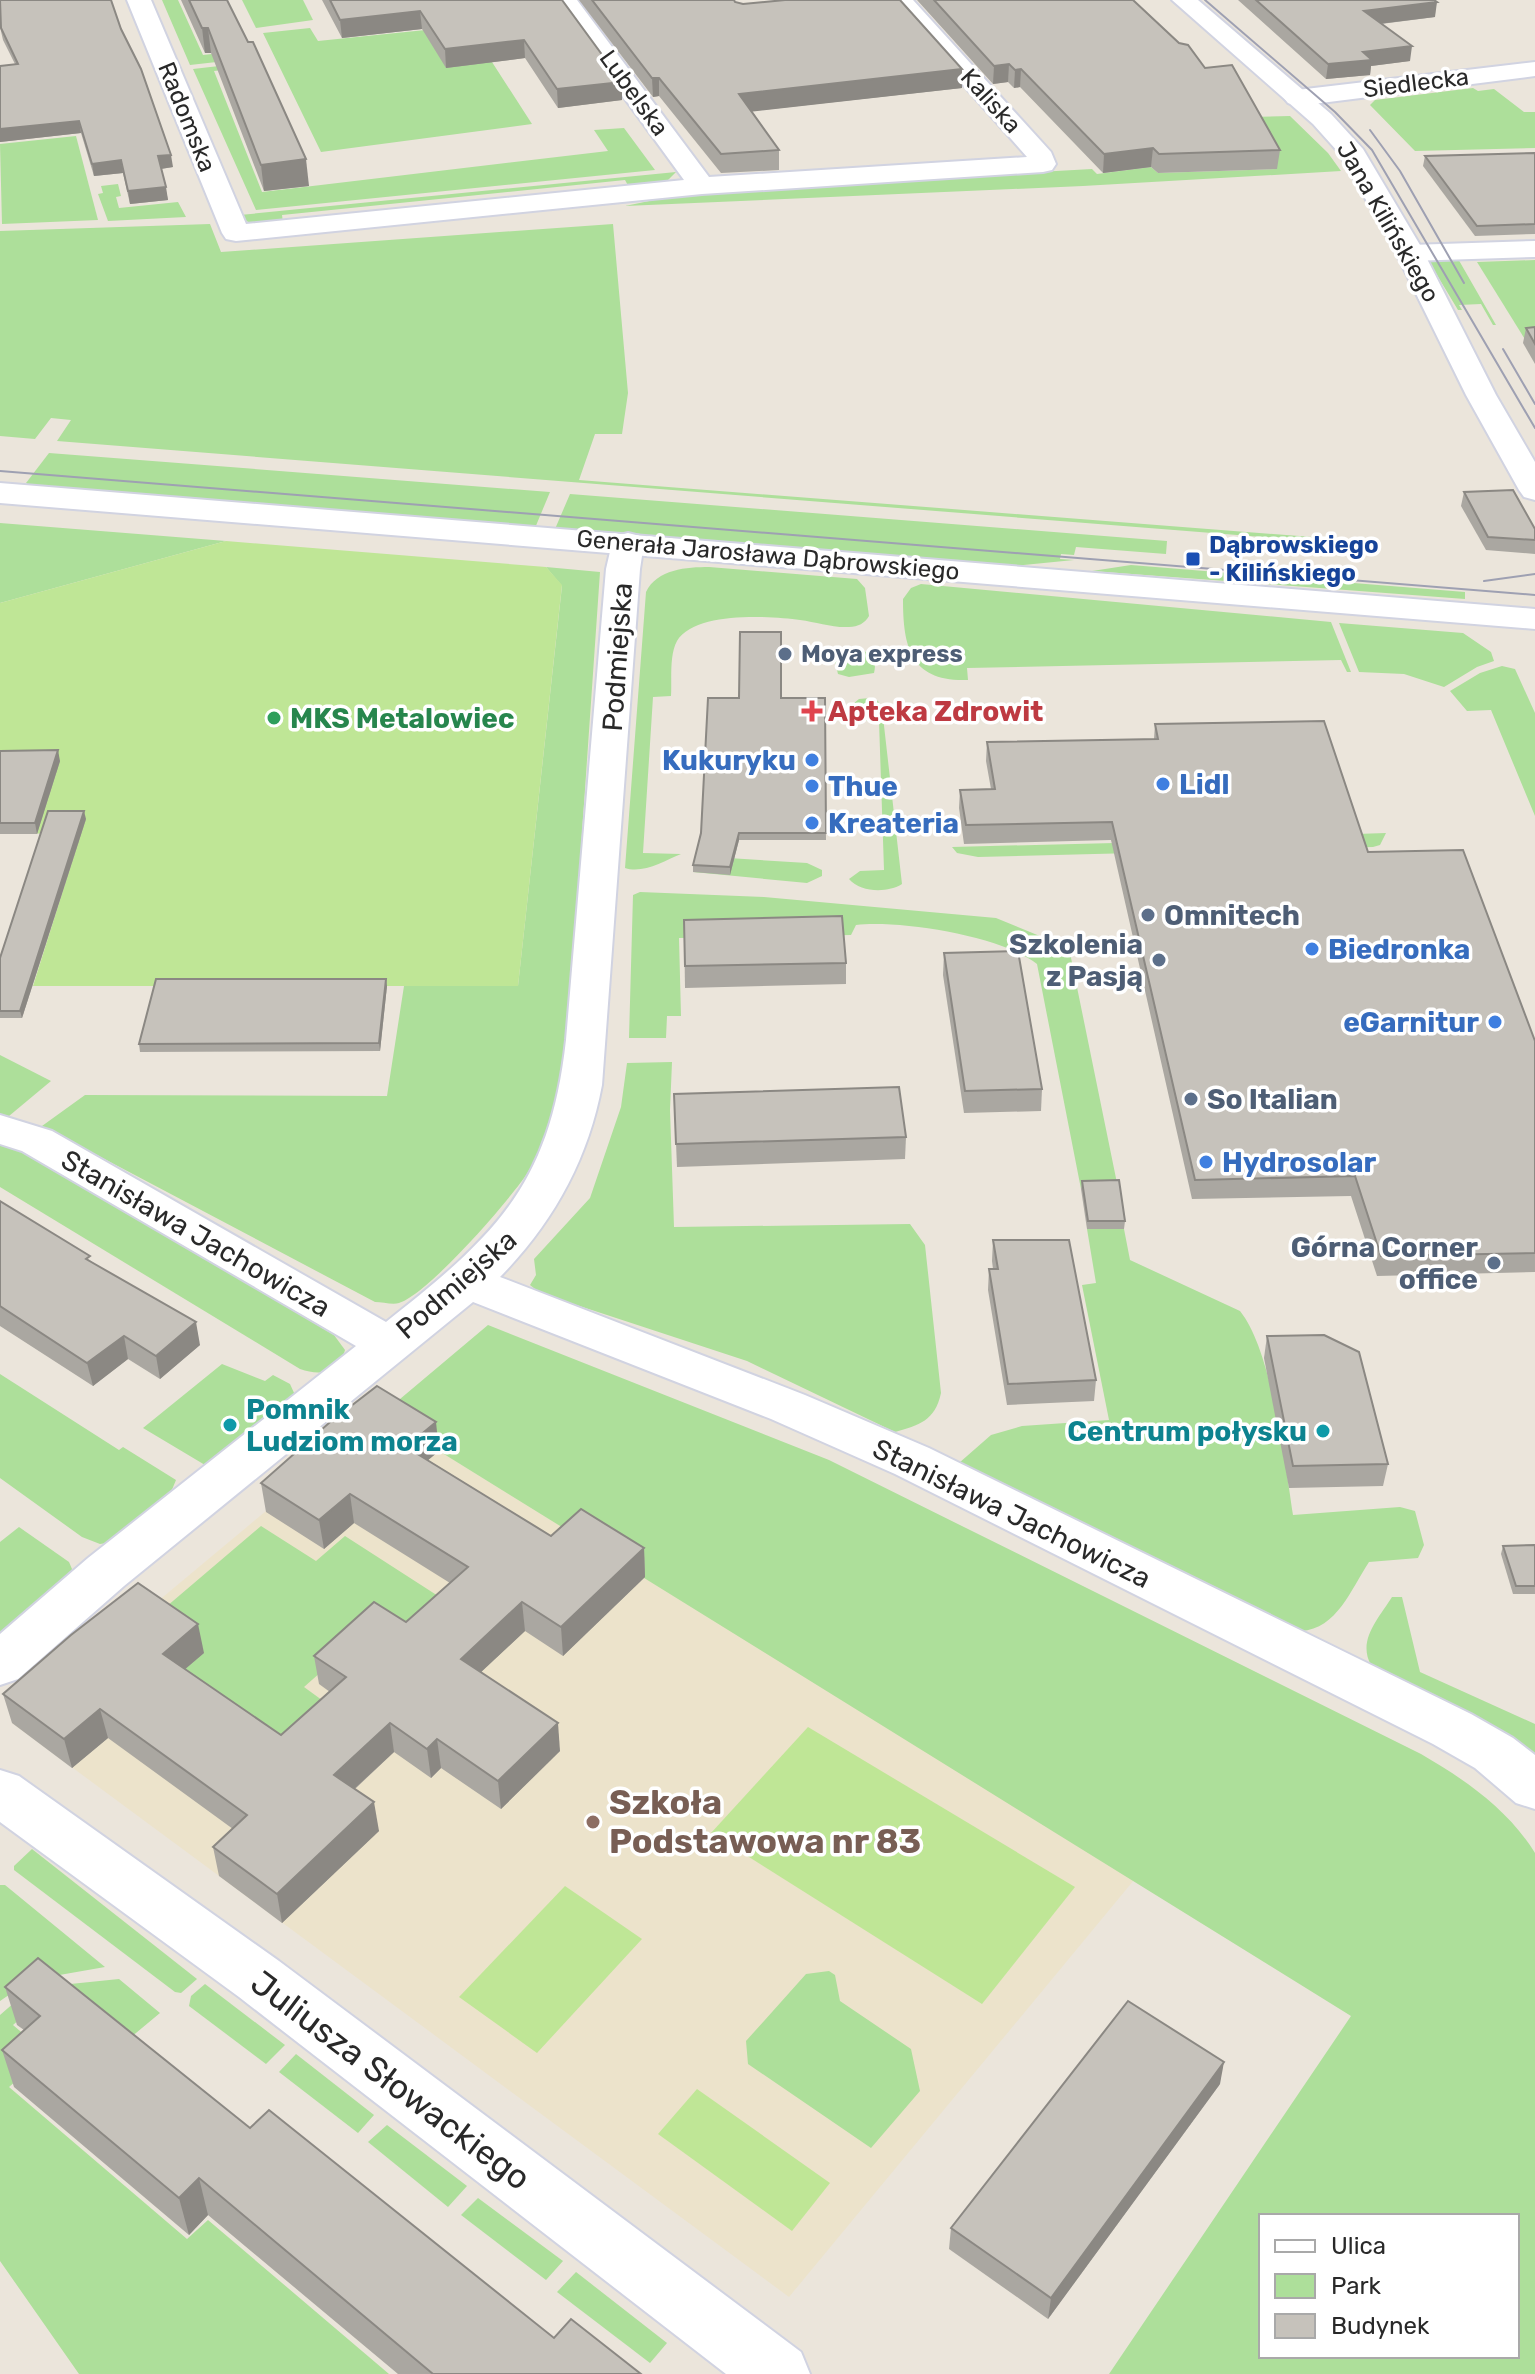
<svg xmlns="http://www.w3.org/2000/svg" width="1535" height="2374" font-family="Rubik,sans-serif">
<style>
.education{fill:#ece3cb}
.green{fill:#addf9a;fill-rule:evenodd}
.pitch{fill:#bfe696}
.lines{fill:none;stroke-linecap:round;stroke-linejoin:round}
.minor-casing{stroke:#d1d3e1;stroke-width:4}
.tertiary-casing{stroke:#d1d3e1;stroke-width:4}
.minor{fill:#fff;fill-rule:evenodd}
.tertiary{fill:#fff;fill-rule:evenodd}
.tram{stroke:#9ea0b2;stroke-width:2}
.wall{fill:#aaa7a1}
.shaded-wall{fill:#8b8883}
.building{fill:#c6c2bb;stroke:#8b8883;stroke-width:2}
.transit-dot{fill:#1a4fb4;stroke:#fff;stroke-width:3}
.service-dot{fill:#5c6f8a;stroke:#fff;stroke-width:3}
.health-dot{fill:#e0444e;stroke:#fff;stroke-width:3}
.leisure-dot{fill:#2e9e5b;stroke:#fff;stroke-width:3}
.shop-dot{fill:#3f7fe0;stroke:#fff;stroke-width:3}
.culture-dot{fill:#0f9aa8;stroke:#fff;stroke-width:3}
.education-dot{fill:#8d6e63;stroke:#fff;stroke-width:3}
.labels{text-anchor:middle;stroke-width:7;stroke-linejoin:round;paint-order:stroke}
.far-street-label{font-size:24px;fill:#292929;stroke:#fff}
.far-transit-label{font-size:24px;font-weight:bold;fill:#164399;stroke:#fff;text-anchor:start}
.far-service-label{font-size:24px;font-weight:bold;fill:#4e5e75;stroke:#fff;text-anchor:start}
.street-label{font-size:28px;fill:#292929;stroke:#fff}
.health-label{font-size:28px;font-weight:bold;fill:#be3a42;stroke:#fff;text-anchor:start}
.leisure-label{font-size:28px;font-weight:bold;fill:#27864d;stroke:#fff;text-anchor:start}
.shop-label{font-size:28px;font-weight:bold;fill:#366cbe;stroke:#fff;text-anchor:start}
.service-label{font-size:28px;font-weight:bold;fill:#4e5e75;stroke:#fff;text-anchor:start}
.culture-label{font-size:28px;font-weight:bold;fill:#0d838f;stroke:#fff;text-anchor:start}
.near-education-label{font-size:34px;font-weight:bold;fill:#785e54;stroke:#fff;text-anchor:start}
.near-street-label{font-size:34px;fill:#292929;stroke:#fff}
</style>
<rect width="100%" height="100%" fill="#ebe5db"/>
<polygon class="education" points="381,1415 1134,1880 789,2297 12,1723"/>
<g class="green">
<polygon points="162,0 178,0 203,55 248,50 252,58 190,65"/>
<polygon points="242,0 303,0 313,20 256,28"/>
<polygon points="463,17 532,124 321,152 263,33 310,28 318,41 435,29"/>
<polygon points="254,62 256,66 214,71 262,192 608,151 594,130 624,128 655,170 256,210 193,69"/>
<polygon points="1473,88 1478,91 1494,89 1524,112 1535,112 1535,148 1415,151 1370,105 1375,100"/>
<polygon points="1290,116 1328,153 1341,171 1083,186 625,206 688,193 725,190 1092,169 1097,174 1151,167 1158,173 1277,169 1249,117"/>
<polygon points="76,136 98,220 2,224 0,144"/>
<path d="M676,172L665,183L630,189L625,180L282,215L283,223C266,224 251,229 240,215Z"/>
<polygon points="118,184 121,196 116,197 119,208 178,202 186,217 108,221 98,194 103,193 101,186"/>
<polygon points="210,224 221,252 613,224 628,393 622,434 595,434 579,480 1325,538 1325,542 57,441 71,420 51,418 35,439 0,436 0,231"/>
<polygon points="1457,257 1496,325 1493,325 1481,304 1459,305 1462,310 1458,310 1428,260"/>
<polygon points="1535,260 1535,341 1526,341 1477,262"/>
<polygon points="49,453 550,492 535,528 30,486 26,483"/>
<polygon points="570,494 1167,541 1166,554 1076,547 1074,555 1061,554 1060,559 1074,560 1013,566 555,529"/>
<polygon points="0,523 226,541 0,603"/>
<polygon points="1131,565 1465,592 1465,599 1092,571"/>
<path d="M546,567L600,572L567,1050C560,1092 550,1136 528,1172C511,1199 427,1295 399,1303C393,1305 382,1302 375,1302L42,1126L85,1095L387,1096L404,986H518L562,586Z"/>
<path d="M709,567L857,579L865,588L869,616C865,623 858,627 849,627C833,628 816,622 800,620C770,616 695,611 677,641C669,655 672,681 671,696L653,697L643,853L681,854C664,861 643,874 625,868L646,592C657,569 687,567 709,567Z"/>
<path d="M921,584L1331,622L1351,672H1347L1341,660L967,668L968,680C911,682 903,648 903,599L911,588Z"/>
<polygon points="1339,623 1463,633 1491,652 1494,661 1477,667 1444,687 1404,674 1359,672"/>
<path d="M847,648C862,648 879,654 874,673L849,677L838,674L835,662L838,652Z"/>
<polygon points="1502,666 1515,669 1535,713 1535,816 1491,710 1467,711 1450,691 1480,673"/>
<path d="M870,698L878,701L882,708L902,884C888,893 861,893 849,879L860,871L884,870L879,721L853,720V704L859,699Z"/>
<polygon points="1386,833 1380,845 1373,847 978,857 957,853 952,847 1356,837 1356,834"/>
<polygon points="697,856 807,863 822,870 822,876 807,883 693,872"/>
<path d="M640,892L764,897L996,918L1069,948L1118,1188L1081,1189L1037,964C1002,936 900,920 856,925L851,935L679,938L681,1016H667L666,1038H629L633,895Z"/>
<polygon points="0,1055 51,1081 9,1116 0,1114"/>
<path d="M672,1062L670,1110L674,1227L910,1224L925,1245L941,1393C935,1421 919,1425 895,1432L747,1361L540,1293L530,1285L536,1275L534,1259L590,1198L621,1107L627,1063Z"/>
<path d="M0,1142L26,1152L334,1335L345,1350C338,1374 320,1376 300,1369L0,1187Z"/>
<path d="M1087,1229H1124L1130,1260L1240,1311C1272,1351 1285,1462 1293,1515L1400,1507L1415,1511L1424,1545L1418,1558L1369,1562C1351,1589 1337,1629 1301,1631L959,1463L991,1435L1022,1426L1109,1420L1082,1285L1096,1283Z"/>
<path d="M488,1325L829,1460L1421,1754C1464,1779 1508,1809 1535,1853V2374H1109L1351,2016L381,1415ZM1261,2216H1517V2356H1261Z"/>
<polygon points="222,1364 265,1381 273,1375 290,1384 295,1395 205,1465 143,1428"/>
<polygon points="0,1374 119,1450 123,1447 176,1480 171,1492 113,1542 100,1544 82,1537 0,1478"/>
<polygon points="261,1526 316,1561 345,1536 480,1623 414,1641 381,1619 304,1687 337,1711 311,1780 170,1682 153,1618"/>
<polygon points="19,1527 69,1562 72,1569 69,1581 0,1638 0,1542"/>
<path d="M1392,1597H1402L1420,1672L1535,1724V1756L1371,1665C1357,1640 1379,1618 1392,1597Z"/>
<polygon points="32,1849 197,1979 181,1993 175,1992 14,1870 14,1866"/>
<polygon points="0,1885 5,1885 105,1967 31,1980 0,2001"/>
<polygon points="829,1971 835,1975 840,2001 911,2049 920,2091 871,2148 748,2064 746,2041 806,1974"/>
<polygon points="119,1979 160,2013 118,2048 50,1993 13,2025 47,2054 9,2087 187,2239 208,2220 389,2374 79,2374 0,2261 0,2015 23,1995 41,1987"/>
<polygon points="205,1984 285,2045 266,2064 189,2006 191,1996"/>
<polygon points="296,2054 374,2115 358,2133 279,2072"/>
<polygon points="387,2125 467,2186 448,2207 368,2142"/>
<polygon points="478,2198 563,2261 546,2280 461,2215"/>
<polygon points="576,2272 667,2343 650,2363 557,2292"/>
</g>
<g class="pitch">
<polygon points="226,541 546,567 562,585 518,986 33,986 81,833 0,834 0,603"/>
<polygon points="808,1727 1075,1887 982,2004 711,1833"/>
<polygon points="565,1886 642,1939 537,2053 459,1997"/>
<polygon points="697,2089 830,2183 792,2231 658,2134"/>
</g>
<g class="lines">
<g class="minor-casing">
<g id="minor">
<polygon points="127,0 151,0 246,224 684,180 553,0 577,0 709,177 1027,157 888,0 913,0 1051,152 1056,164 1052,170 1043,172 702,194 236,241 226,239 222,233"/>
<polygon points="1535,62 1535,76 1297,106 1288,103 1284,98 1288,93 1297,90"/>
<polygon points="1535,241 1535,257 1410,261 1400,259 1396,253 1400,247 1410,245"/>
<path d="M628,533L640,536L644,543L640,569L602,1085C588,1160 553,1223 500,1277L805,1395L929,1448L1471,1714L1513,1738L1535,1755V1809L1516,1803L1475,1768L1433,1744L895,1474L771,1419L473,1302L124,1586L18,1679L0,1685V1634L88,1558L356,1346L22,1151L0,1144V1115L52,1131L386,1322C496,1235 550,1185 566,1040L606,569L612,543L616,536Z"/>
<polygon points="0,1770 19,1776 279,1961 801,2352 810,2374 726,2374 239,1997 0,1822"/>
</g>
</g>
<g class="tertiary-casing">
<g id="tertiary">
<polygon points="1172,0 1198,0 1331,114 1363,149 1420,245 1496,395 1535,462 1535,500 1524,497 1519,490 1466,395 1392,245 1339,153 1313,124"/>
<polygon points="0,483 1535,609 1535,629 0,503"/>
</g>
</g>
<use href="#minor" class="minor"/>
<use href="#tertiary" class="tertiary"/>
<g class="tram">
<polyline points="1205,0 1335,112 1372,150 1535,428"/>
<polyline points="1370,130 1400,171 1464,283"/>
<polyline points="1503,349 1535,404"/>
<polyline points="0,471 1535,595"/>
<polyline points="1484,581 1535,574"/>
</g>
</g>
<g class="wall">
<polygon points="181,0 227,0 309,186 264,191 211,53 205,53"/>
<polygon points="322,0 562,0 622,100 558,108 525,58 446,68 422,29 342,38"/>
<polygon points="579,0 734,0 735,2 962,69 962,88 752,111 779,150 779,170 721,173 659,96 653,97"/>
<polygon points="917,0 1133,0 1205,68 1280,150 1277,169 1158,173 1151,167 1103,173 1020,87 1014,88 1008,82 993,84"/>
<polygon points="1238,0 1434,0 1435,17 1381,24 1410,61 1371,66 1370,75 1326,79"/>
<polygon points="0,27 173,167 161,169 168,200 130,204 123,173 94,176 81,133 0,142 0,66 15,64 3,40"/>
<polygon points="1535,153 1535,234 1475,236 1423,166 1425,156"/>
<polygon points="1535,327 1535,364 1523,343 1526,328"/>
<polygon points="1464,492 1535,529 1535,554 1486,550 1461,506"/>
<polygon points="781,698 825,698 826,840 739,840 730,875 693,872 693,865"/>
<polygon points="1155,724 1368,852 1535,1041 1535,1272 1377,1276 1351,1196 1192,1199 1111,840 964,844 959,808 960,790 991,789 986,761 987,742 1154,739"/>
<polygon points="0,751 60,761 37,834 0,834"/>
<polygon points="86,819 22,1018 0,1018 0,958"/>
<polygon points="684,920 846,963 846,984 685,988"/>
<polygon points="944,953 1042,1089 1041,1111 964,1113 943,975"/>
<polygon points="387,986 380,1051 140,1052 139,1044"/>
<polygon points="674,1094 906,1137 905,1159 677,1167"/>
<polygon points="1082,1181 1125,1221 1124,1229 1087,1229 1081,1189"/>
<polygon points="0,1201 91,1261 200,1345 160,1379 128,1359 93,1386 0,1326"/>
<polygon points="993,1240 1096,1380 1094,1401 1007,1405 988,1290 989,1269 993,1269 992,1261"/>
<polygon points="1267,1336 1388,1464 1383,1486 1289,1488 1264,1358"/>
<polygon points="439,1451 428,1460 551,1536 644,1548 645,1577 563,1656 525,1631 481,1672 560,1751 501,1809 441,1768 431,1778 394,1752 355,1789 379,1831 282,1923 219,1876 213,1847 233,1829 108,1738 72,1768 12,1723 3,1694 204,1653 185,1669 281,1735 330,1692 319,1684 314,1656 406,1622 450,1583 354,1523 324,1549 266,1512 261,1483"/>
<polygon points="1535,1545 1535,1594 1513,1594 1501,1554 1503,1546"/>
<polygon points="5,1987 250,2128 554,2338 641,2374 398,2374 208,2215 189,2235 14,2087 2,2050 24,2030 17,2025"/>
<polygon points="1220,2084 1048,2319 949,2249 951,2228"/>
</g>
<g class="shaded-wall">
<polygon points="1437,2 1435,17 1362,26 1364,11"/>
<polygon points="420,11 422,29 342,38 340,20"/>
<polygon points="202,28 208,28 211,53 205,53"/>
<polygon points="524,40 525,58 446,68 445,49"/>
<polygon points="1412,46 1410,61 1371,66 1370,75 1326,79 1328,64 1363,52"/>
<polygon points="1009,64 1008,82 993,84 994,66"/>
<polygon points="962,69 962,88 740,113 739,94"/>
<polygon points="1021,69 1020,87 1014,88 1015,70"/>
<polygon points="652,78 659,78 659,96 653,97"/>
<polygon points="622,82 622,100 558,108 557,89"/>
<polygon points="79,121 81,133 0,142 0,129"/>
<polygon points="1153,148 1151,167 1103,173 1104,154"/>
<polygon points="171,155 173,167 160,169 158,156"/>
<polygon points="306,159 309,186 264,191 261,165"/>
<polygon points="121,160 123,173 94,176 92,164"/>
<polygon points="166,187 168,200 130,204 128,191"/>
<polygon points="58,750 60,761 37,834 35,823"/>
<polygon points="84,811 86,819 22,1018 20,1011"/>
<polygon points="739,833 739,840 730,875 730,867"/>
<polygon points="386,979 387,986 380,1051 379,1043"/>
<polygon points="196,1322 200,1345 160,1379 156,1356"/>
<polygon points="124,1336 128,1359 93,1386 87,1363"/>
<polygon points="436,1422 439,1451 409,1476 406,1447"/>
<polygon points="350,1494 354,1523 324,1549 319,1520"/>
<polygon points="644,1548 645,1577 563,1656 561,1627"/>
<polygon points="522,1602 525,1631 464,1688 461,1659"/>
<polygon points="198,1624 204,1653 170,1682 163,1654"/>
<polygon points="100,1709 108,1738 72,1768 64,1739"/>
<polygon points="390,1723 394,1752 339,1803 334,1775"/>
<polygon points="558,1723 560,1751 501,1809 498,1781"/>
<polygon points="437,1739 441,1768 431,1778 427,1749"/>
<polygon points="374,1802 379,1831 282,1923 277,1894"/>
<polygon points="1224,2062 1220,2084 1048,2319 1051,2298"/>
<polygon points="199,2178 208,2215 189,2235 179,2198"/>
</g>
<g class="building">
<polygon points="0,0 111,0 121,29 141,69 171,155 158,156 166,187 128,191 121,160 92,164 79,121 0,129 0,66 18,64 1,28"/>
<polygon points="189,0 227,0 248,42 253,42 306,159 261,165 208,28 202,28"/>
<polygon points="330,0 562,0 622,82 557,89 524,40 445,49 420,11 340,20"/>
<polygon points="592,0 734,0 735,2 743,4 785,0 900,0 962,69 739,94 779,150 721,154 659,78 652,78"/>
<polygon points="934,0 1133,0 1179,43 1188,45 1205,68 1232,65 1280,150 1159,154 1153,148 1104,154 1021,69 1015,70 1009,64 994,66"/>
<polygon points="1256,0 1434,0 1437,2 1364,11 1412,46 1363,52 1372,60 1328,64"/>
<polygon points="1535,153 1535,224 1477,226 1425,156"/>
<polygon points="1535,327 1535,344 1526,328"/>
<polygon points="1513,490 1535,529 1535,540 1488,537 1464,492"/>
<polygon points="740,632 781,632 781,698 825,698 826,833 739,833 730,867 693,865 701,833 708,698 739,698"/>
<polygon points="1324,721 1368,852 1463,850 1535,1041 1535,1253 1381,1256 1355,1176 1195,1180 1112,822 966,825 960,790 995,789 987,742 1158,739 1155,724"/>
<polygon points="58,750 35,823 0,823 0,751"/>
<polygon points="48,811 84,811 20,1011 0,1011 0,958"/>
<polygon points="842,916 846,963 685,966 684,920"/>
<polygon points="1018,951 1042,1089 965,1091 944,953"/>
<polygon points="156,979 386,979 379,1043 139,1044"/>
<polygon points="899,1087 906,1137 676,1144 674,1094"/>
<polygon points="1119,1180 1125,1221 1088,1221 1082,1181"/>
<polygon points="0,1201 90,1256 86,1259 196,1322 156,1356 124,1336 87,1363 0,1306"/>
<polygon points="993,1240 1069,1240 1096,1380 1008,1384 989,1269 998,1269"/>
<polygon points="1324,1335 1359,1352 1388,1464 1293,1466 1267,1336"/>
<polygon points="377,1386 436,1422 406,1447 551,1536 581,1509 644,1548 561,1627 522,1602 461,1659 558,1723 498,1781 437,1739 427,1749 390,1723 334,1775 374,1802 277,1894 213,1847 247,1815 100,1709 64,1739 3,1694 71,1635 138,1583 198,1624 163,1654 281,1735 346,1677 314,1656 374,1602 406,1622 468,1567 350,1494 319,1520 261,1483 329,1423"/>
<polygon points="1535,1545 1535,1586 1516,1586 1503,1546"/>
<polygon points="38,1958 250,2128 269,2110 554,2338 571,2319 641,2374 433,2374 199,2178 179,2198 2,2050 40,2016 5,1987"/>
<polygon points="1128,2001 1224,2062 1051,2298 951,2228"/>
</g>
<rect class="transit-dot" x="1185" y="551" width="16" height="16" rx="4"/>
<g class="service-dot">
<circle cx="785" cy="654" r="8"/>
<circle cx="1148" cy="915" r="8"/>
<circle cx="1159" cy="960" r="8"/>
<circle cx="1191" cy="1099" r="8"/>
<circle cx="1494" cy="1263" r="8"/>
</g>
<path class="health-dot" d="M808 699h8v8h8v8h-8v8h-8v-8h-8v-8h8z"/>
<circle class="leisure-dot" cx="274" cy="718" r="8"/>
<g class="shop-dot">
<circle cx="812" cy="760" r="8"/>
<circle cx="1163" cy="784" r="8"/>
<circle cx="812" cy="786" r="8"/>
<circle cx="812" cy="823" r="8"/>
<circle cx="1312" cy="949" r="8"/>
<circle cx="1495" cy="1022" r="8"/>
<circle cx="1206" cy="1162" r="8"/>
</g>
<g class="culture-dot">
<circle cx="230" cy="1425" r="8"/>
<circle cx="1323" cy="1431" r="8"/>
</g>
<circle class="education-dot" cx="593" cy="1822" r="8"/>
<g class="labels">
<g class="far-street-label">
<text transform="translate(1416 83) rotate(-7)" y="8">Siedlecka</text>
<text transform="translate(634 93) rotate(54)" y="8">Lubelska</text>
<text transform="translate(991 101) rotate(48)" y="8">Kaliska</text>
<text transform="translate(187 117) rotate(68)" y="8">Radomska</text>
<text transform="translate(1388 222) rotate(60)" y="8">Jana Kilińskiego</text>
<text transform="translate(768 555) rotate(5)" y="8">Generała Jarosława Dąbrowskiego</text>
</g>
<g class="far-transit-label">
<text x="1209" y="553">Dąbrowskiego<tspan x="1209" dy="28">- Kilińskiego</tspan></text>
</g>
<g class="far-service-label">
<text x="801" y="662">Moya express</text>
</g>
<g class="street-label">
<text transform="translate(617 657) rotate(-86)" y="10">Podmiejska</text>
<text transform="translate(196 1233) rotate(30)" y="10">Stanisława Jachowicza</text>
<text transform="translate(456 1284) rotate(-41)" y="10">Podmiejska</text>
<text transform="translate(1012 1513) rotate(26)" y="10">Stanisława Jachowicza</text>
</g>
<g class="health-label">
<text x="828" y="721">Apteka Zdrowit</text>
</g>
<g class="leisure-label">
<text x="290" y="728">MKS Metalowiec</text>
</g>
<g class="shop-label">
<text x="796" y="770" text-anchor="end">Kukuryku</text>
<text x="1179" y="794">Lidl</text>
<text x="828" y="796">Thue</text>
<text x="828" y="833">Kreateria</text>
<text x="1328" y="959">Biedronka</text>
<text x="1479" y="1032" text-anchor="end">eGarnitur</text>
<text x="1222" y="1172">Hydrosolar</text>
</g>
<g class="service-label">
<text x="1164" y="925">Omnitech</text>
<text x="1143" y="954" text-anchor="end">Szkolenia<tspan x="1143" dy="32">z Pasją</tspan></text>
<text x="1207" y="1109">So Italian</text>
<text x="1478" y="1257" text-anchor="end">Górna Corner<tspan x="1478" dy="32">office</tspan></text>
</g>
<g class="culture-label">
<text x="246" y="1419">Pomnik<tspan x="246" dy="32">Ludziom morza</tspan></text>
<text x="1307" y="1441" text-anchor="end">Centrum połysku</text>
</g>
<g class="near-education-label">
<text x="609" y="1814">Szkoła<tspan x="609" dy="39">Podstawowa nr 83</tspan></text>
</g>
<g class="near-street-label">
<text transform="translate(391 2080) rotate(37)" y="12">Juliusza Słowackiego</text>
</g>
</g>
<rect x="1259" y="2214" width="260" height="144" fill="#ffffff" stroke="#a9a9a9" stroke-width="2"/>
<rect x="1275" y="2240" width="40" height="12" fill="#ffffff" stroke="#a9a9a9" stroke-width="2"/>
<text x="1331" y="2254" font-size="24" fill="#292929">Ulica</text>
<rect x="1275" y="2274" width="40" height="24" fill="#addf9a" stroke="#a9a9a9" stroke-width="2"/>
<text x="1331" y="2294" font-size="24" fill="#292929">Park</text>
<rect x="1275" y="2314" width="40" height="24" fill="#c6c2bb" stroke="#a9a9a9" stroke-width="2"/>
<text x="1331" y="2334" font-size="24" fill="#292929">Budynek</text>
</svg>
